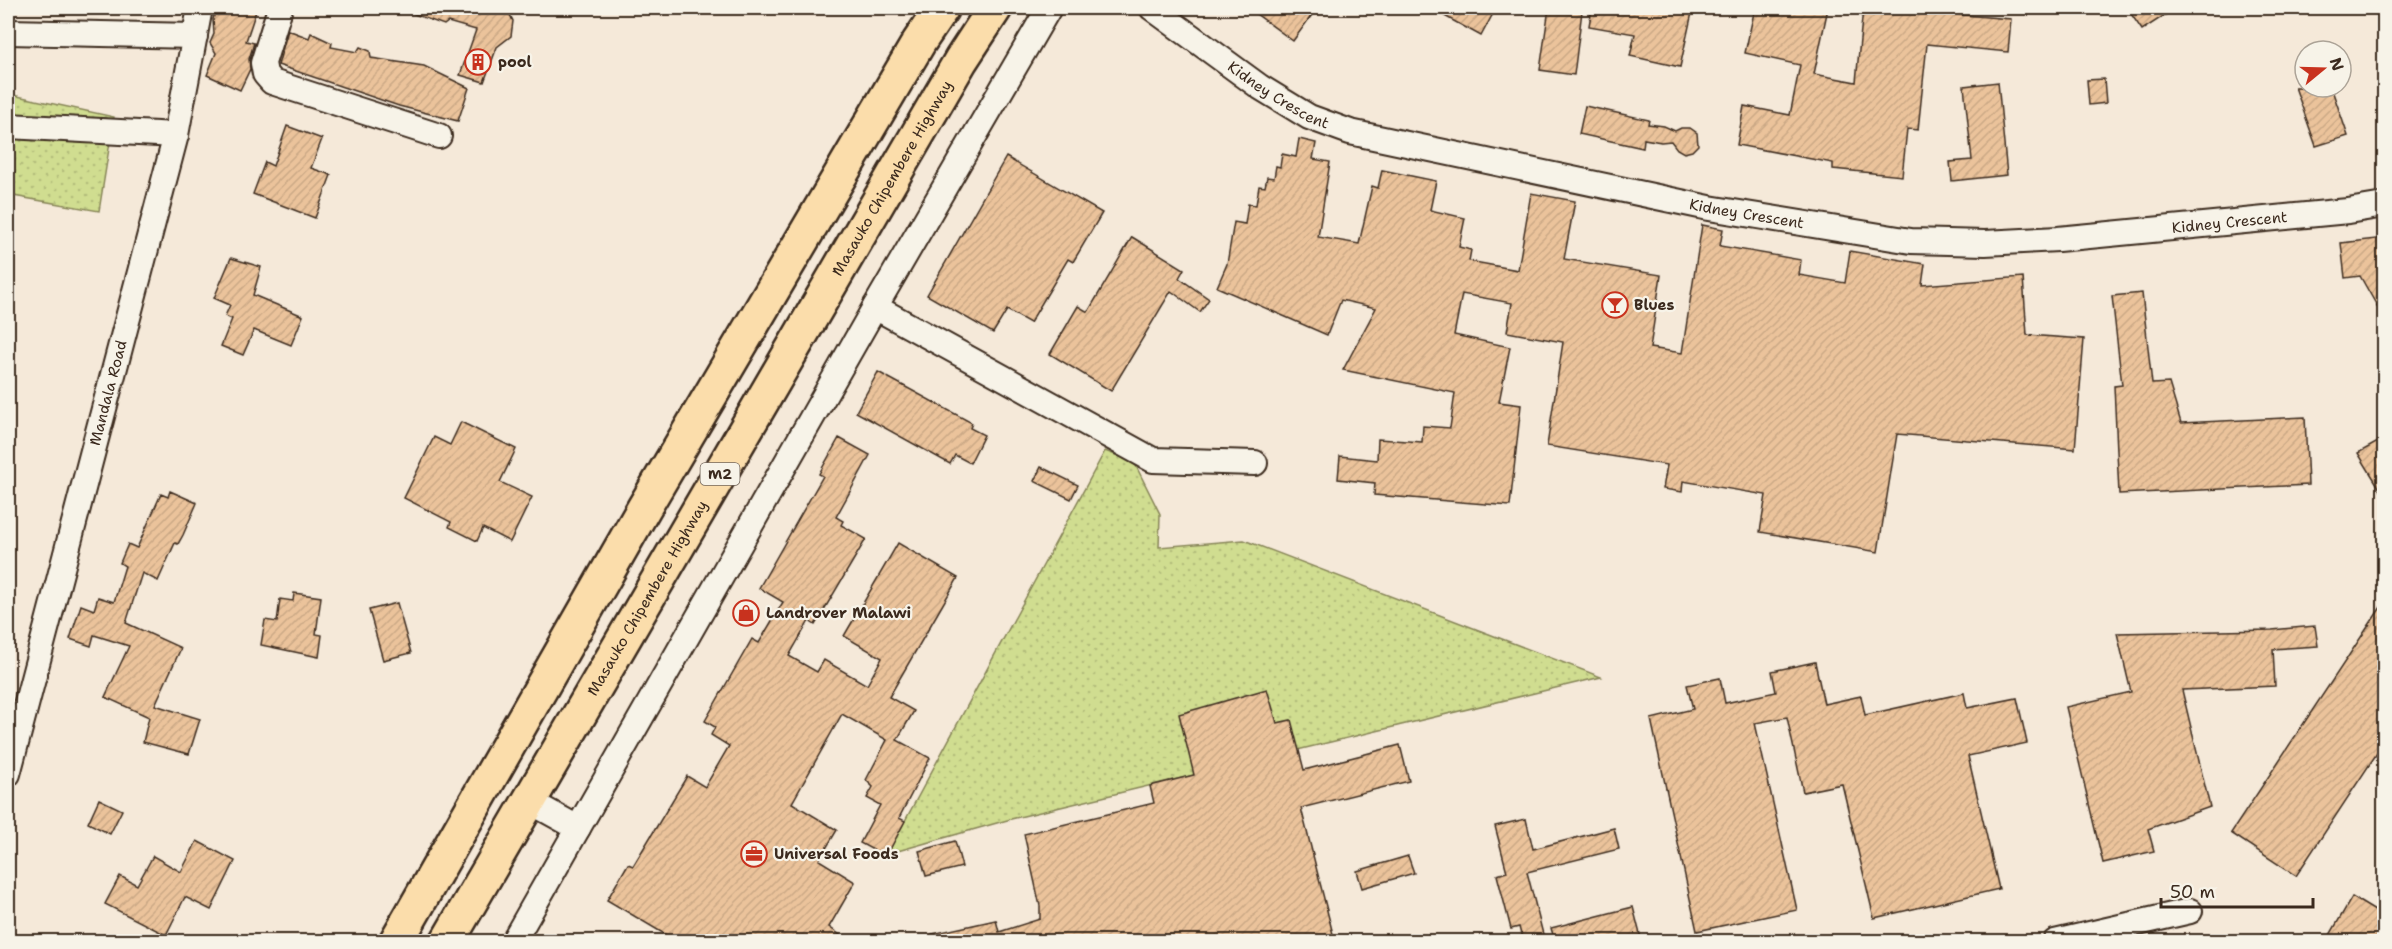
<svg xmlns="http://www.w3.org/2000/svg" width="2392" height="949" font-family="'Shantell Sans',sans-serif">
<style>
.grass{fill:url(#grass-dots);stroke:#868457;stroke-width:1.5}
.building{fill:url(#building-hatch);stroke:#3b2a1e;stroke-width:1.5}
.lines{fill:none;stroke-linecap:round;stroke-linejoin:round}
.minor-casing{stroke:#3b2a1e;stroke-width:28}
.highway-casing{stroke:#3b2a1e;stroke-width:38}
.minor{stroke:#f7f3e8;stroke-width:24}
.highway{stroke:#fbddab;stroke-width:33}
.labels{text-anchor:middle;stroke-width:4.5;stroke-linejoin:round;paint-order:stroke}
.shield{fill:#f7f3e8;stroke:#73665b;stroke-width:1.5}
.shield-label{font-size:14px;font-weight:bold;fill:#3b2a1e}
.poi-label{font-size:15px;font-weight:bold;fill:#3b2a1e;stroke:#f7f3e8;text-anchor:start}
.street-label{font-size:15px;fill:#3b2a1e;stroke:#f7f3e8}
</style>
<defs>
<pattern id="grass-dots" width="8" height="8" patternUnits="userSpaceOnUse" patternTransform="scale(1.5)"><rect width="8" height="8" fill="#d0dd90"/><path d="M2 2h.1M6 6h.1" fill="none" stroke="#b4be7c" stroke-width="1.8" stroke-linecap="round"/></pattern>
<pattern id="building-hatch" width="6" height="6" patternUnits="userSpaceOnUse" patternTransform="scale(1.5)"><rect width="6" height="6" fill="#ebc39b"/><path d="M-1 1l2-2M0 6l6-6M5 7l2-2" fill="none" stroke="#caa885"/></pattern>
</defs>
<rect width="100%" height="100%" fill="#f5e9d9"/>
<filter id="ink" filterUnits="userSpaceOnUse"><feTurbulence type="fractalNoise" baseFrequency=".0167" numOctaves="2"/><feDisplacementMap in="SourceGraphic" scale="12" xChannelSelector="R" yChannelSelector="G"/><feConvolveMatrix kernelMatrix="1 2 1 2 8 2 1 2 1" color-interpolation-filters="sRGB"/></filter>
<g filter="url(#ink)">
<g class="grass">
<polygon points="8,94 114,117 99,211 8,195"/>
<polygon points="1105,451 1134,462 1160,514 1159,547 1244,540 1601,677 1011,819 887,854"/>
</g>
<g class="building">
<polygon points="217,8 257,8 246,41 254,43 249,59 250,69 240,90 207,75 216,53 210,43 214,34 213,19"/>
<polygon points="403,8 482,8 510,15 513,21 511,36 497,47 484,82 460,75 476,30 448,22 444,25 403,10"/>
<polygon points="1248,8 1317,8 1293,41"/>
<polygon points="1430,8 1496,8 1481,36"/>
<polygon points="1549,8 1582,11 1574,75 1540,70"/>
<polygon points="1592,8 1693,8 1680,67 1630,56 1635,34 1589,26"/>
<polygon points="1755,8 1828,8 1814,74 1856,82 1863,8 1931,8 1930,12 2011,19 2008,52 1927,44 1918,130 1907,129 1902,176 1833,169 1833,163 1737,145 1744,106 1790,115 1800,65 1745,53"/>
<polygon points="2127,8 2176,8 2142,30"/>
<polygon points="288,30 309,38 311,33 332,43 331,47 357,52 360,47 370,51 371,58 424,66 469,88 458,121 399,106 278,65"/>
<polygon points="2104,79 2106,103 2089,105 2087,80"/>
<polygon points="1998,82 2007,175 1952,181 1950,162 1972,160 1964,86"/>
<polygon points="2295,87 2331,87 2348,136 2316,146"/>
<polygon points="1585,106 1649,120 1648,124 1664,126 1675,131 1681,128 1690,128 1697,133 1698,145 1692,151 1684,153 1677,149 1671,141 1661,142 1644,139 1643,148 1579,134"/>
<polygon points="287,126 322,139 311,168 331,175 315,218 253,194 265,162 273,166"/>
<polygon points="1299,139 1316,143 1313,159 1330,162 1318,237 1359,244 1372,186 1378,188 1382,170 1436,181 1430,210 1465,218 1459,247 1471,250 1469,261 1518,270 1531,193 1575,201 1564,259 1661,275 1650,348 1682,353 1702,225 1723,229 1720,246 1801,260 1799,275 1845,283 1850,251 1925,264 1922,285 2023,277 2027,335 2084,339 2075,449 1897,434 1878,552 1760,532 1766,495 1683,481 1682,492 1663,489 1667,465 1547,446 1563,342 1507,332 1512,303 1462,294 1454,335 1510,347 1499,402 1521,405 1510,506 1374,495 1375,483 1338,479 1340,456 1377,460 1378,439 1422,442 1423,426 1450,428 1455,393 1343,370 1376,308 1341,300 1327,335 1217,287 1227,264 1234,222 1245,224 1248,204 1256,205 1259,186 1265,187 1267,177 1274,178 1276,166 1280,167 1282,154 1296,157"/>
<polygon points="1006,157 1102,213 1073,262 1068,259 1030,323 1007,310 993,333 927,295"/>
<polygon points="1132,237 1184,269 1179,278 1209,299 1200,312 1171,291 1111,391 1050,354 1078,306 1088,312"/>
<polygon points="2385,238 2385,320 2360,276 2345,278 2341,243"/>
<polygon points="231,258 261,267 253,295 303,316 291,345 254,330 243,355 221,346 232,319 225,316 230,305 214,298"/>
<polygon points="2142,293 2152,384 2169,383 2181,423 2305,417 2308,485 2119,494 2114,386 2122,385 2112,296"/>
<polygon points="878,372 972,423 970,428 984,435 970,463 955,455 950,464 856,412"/>
<polygon points="461,422 516,449 500,482 532,497 510,542 483,528 477,541 449,527 451,522 404,498 434,437 450,445"/>
<polygon points="839,438 870,455 836,517 843,521 841,525 866,539 815,625 809,621 789,656 817,672 824,660 867,685 882,658 844,636 898,543 958,578 889,697 914,711 897,740 930,758 899,818 905,821 886,857 860,843 880,805 867,798 873,787 866,780 887,740 842,714 792,803 837,830 819,860 855,882 829,927 850,942 678,942 607,900 628,864 633,866 687,776 705,787 729,746 711,735 715,727 705,721 752,639 759,643 783,602 759,588 823,476 819,474"/>
<polygon points="2385,438 2385,497 2358,453"/>
<polygon points="1041,467 1078,485 1071,499 1034,481"/>
<polygon points="170,491 197,503 183,535 178,544 175,543 158,581 142,573 126,623 181,648 155,705 200,719 189,754 143,742 149,717 105,697 129,646 94,635 91,646 70,639 81,605 94,610 98,597 114,602 125,566 120,563 128,544 137,548 161,494 168,497"/>
<polygon points="294,593 321,597 316,634 322,635 319,657 261,645 265,620 277,622 280,599 293,601"/>
<polygon points="2385,601 2385,741 2296,876 2231,833"/>
<polygon points="397,603 411,653 383,660 369,610"/>
<polygon points="2315,626 2318,646 2273,649 2275,686 2182,690 2210,807 2148,829 2154,851 2103,863 2066,707 2131,692 2117,633 2272,630"/>
<polygon points="1815,662 1824,704 1861,696 1865,715 1964,693 1967,708 2017,698 2027,743 1968,756 1999,889 1874,918 1842,784 1803,792 1787,717 1755,723 1797,910 1697,931 1651,719 1693,709 1687,685 1720,678 1725,703 1776,692 1772,671"/>
<polygon points="1267,689 1277,723 1291,720 1304,770 1400,745 1409,781 1301,808 1335,942 932,942 932,934 996,920 999,932 1040,919 1040,906 1024,834 1154,803 1150,786 1194,775 1179,714"/>
<polygon points="99,799 122,810 110,834 88,823"/>
<polygon points="1526,819 1533,849 1614,828 1619,849 1527,872 1545,942 1523,942 1519,927 1511,929 1497,875 1507,872 1495,826"/>
<polygon points="197,841 235,861 211,910 185,897 166,935 105,904 120,876 137,885 153,856 181,872"/>
<polygon points="955,841 962,867 926,876 919,851"/>
<polygon points="1408,856 1414,873 1362,888 1357,871"/>
<polygon points="2352,897 2385,917 2385,942 2326,942"/>
<polygon points="1633,907 1642,942 1555,942 1551,928"/>
</g>
<g class="lines">
<g class="minor-casing">
<g id="minor">
<polyline points="280,8 263,63 265,74 272,82 439,136"/>
<path id="s1" d="M1152,8L1260,87L1309,117L1350,132L1709,208L1911,241L1985,243L2058,239L2348,211L2384,205"/>
<polyline points="8,32 195,36"/>
<polyline points="8,126 176,135"/>
<polyline points="875,307 1153,460 1255,463"/>
<path id="s2" d="M8,774L176,135L200,8"/>
<polyline points="529,801 578,828"/>
<polyline points="513,942 875,307 1049,8"/>
<polyline points="2055,942 2190,911"/>
</g>
</g>
<g class="highway-casing">
<g id="highway">
<polyline points="396,942 644,508 919,42 942,8"/>
<path id="s3" d="M447,942L961,60L995,8"/>
</g>
</g>
<use href="#minor" class="minor"/>
<use href="#highway" class="highway"/>
</g>
</g>
<defs>
<g id="building-ring" transform="scale(1.35)"><circle r="9.5" fill="#f7f3e8" stroke="#c8321e" stroke-width="1.5"/><path d="M-4-6H4V6H1V3H-1V6H-4ZM-2.5-4.3h1.7v1.8h-1.7ZM.8-4.3h1.7v1.8H.8ZM-2.5-1h1.7V.8h-1.7ZM.8-1h1.7V.8H.8Z" fill="#c8321e"/></g>
<g id="bar-ring" transform="scale(1.35)"><circle r="9.5" fill="#f7f3e8" stroke="#c8321e" stroke-width="1.5"/><path d="M-6-5H6L.8 .8V4.5H3.5V6h-7V4.5H-.8V.8Z" fill="#c8321e"/></g>
<g id="shop-ring" transform="scale(1.35)"><circle r="9.5" fill="#f7f3e8" stroke="#c8321e" stroke-width="1.5"/><path d="M-5-2.5h2.3a2.7 3.5 0 0 1 5.4 0H5L5.5 6h-11ZM-1.5-2.5h3a1.5 2.3 0 0 0-3 0Z" fill="#c8321e"/></g>
<g id="office-ring" transform="scale(1.35)"><circle r="9.5" fill="#f7f3e8" stroke="#c8321e" stroke-width="1.5"/><path d="M-6-3h4V-5.5h4V-3h4V5H-6ZM-1-4.5V-3h2v-1.5ZM-6 0V1H6V0Z" fill="#c8321e"/></g>
</defs>
<g fill-rule="evenodd">
<use href="#building-ring" x="478" y="62"/>
<use href="#bar-ring" x="1615" y="305"/>
<use href="#shop-ring" x="746" y="613"/>
<use href="#office-ring" x="754" y="854"/>
</g>
<g class="labels">
<rect class="shield" x="700.5" y="463" width="39" height="22" rx="4.5"/>
<g class="shield-label">
<text x="720" y="479">M2</text>
</g>
<g class="poi-label">
<text x="498" y="67">pool</text>
<text x="1634" y="310">Blues</text>
<text x="766" y="618">Landrover Malawi</text>
<text x="774" y="859">Universal Foods</text>
</g>
<g class="street-label">
<text dy="5" stroke="none"><textPath href="#s1" startOffset="154">Kidney Crescent</textPath></text>
<text dy="5" stroke="none"><textPath href="#s3" startOffset="884">Masauko Chipembere Highway</textPath></text>
<text dy="5" stroke="none"><textPath href="#s1" startOffset="640">Kidney Crescent</textPath></text>
<text dy="5" stroke="none"><textPath href="#s1" startOffset="1126">Kidney Crescent</textPath></text>
<text dy="5" stroke="none"><textPath href="#s2" startOffset="394">Mandala Road</textPath></text>
<text dy="5" stroke="none"><textPath href="#s3" startOffset="398">Masauko Chipembere Highway</textPath></text>
</g>
</g>
<rect width="2392" height="949" fill="none" stroke="#f7f3e8" stroke-width="30"/>
<rect x="15" y="15" width="2362" height="919" fill="none" stroke="#3b2a1e" stroke-width="2" filter="url(#ink)"/>
<g transform="translate(2323 69) rotate(71)"><circle r="28" fill="#f7f3e8" stroke="#aca397" stroke-width="1.5"/>
<path d="M0-4.5L10 22L0 15L-10 22Z" fill="#c8321e"/>
<text y="-9" font-size="16" font-weight="bold" text-anchor="middle" fill="#3b2a1e">N</text>
</g>
<path d="M2161 898v9h152v-9" fill="none" stroke="#3b2a1e" stroke-width="3"/>
<text x="2170" y="898" font-size="18" fill="#3b2a1e" stroke="#f7f3e8" stroke-width="4.5" paint-order="stroke">50 m</text>
</svg>
